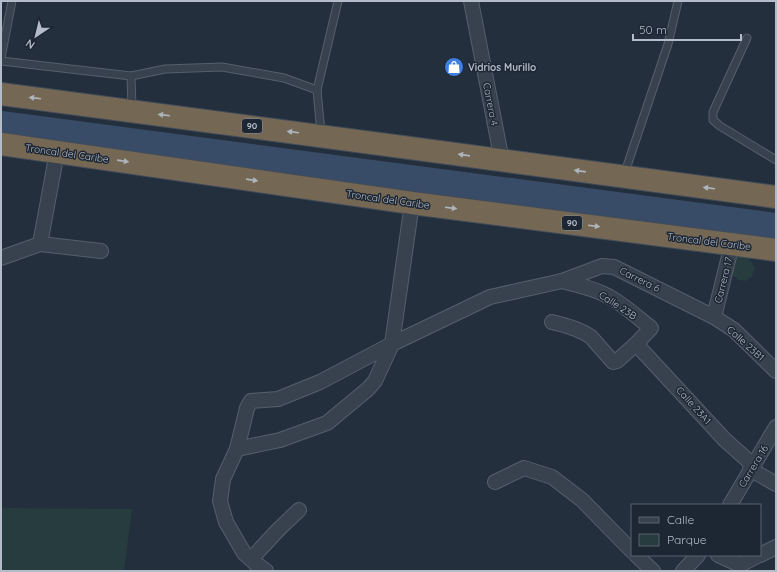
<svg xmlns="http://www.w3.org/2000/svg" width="777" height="572" font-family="Quicksand,sans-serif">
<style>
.green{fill:#263c3f}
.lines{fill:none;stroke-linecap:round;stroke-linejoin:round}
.river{stroke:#394c67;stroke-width:26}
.lane-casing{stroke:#565f6c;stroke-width:9}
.street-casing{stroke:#565f6c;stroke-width:16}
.highway-casing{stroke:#434c59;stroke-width:24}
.lane{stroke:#38414e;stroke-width:7}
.street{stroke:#38414e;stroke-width:14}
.highway{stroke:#746855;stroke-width:22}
.oneway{fill:#aeb4bd}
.labels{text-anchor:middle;stroke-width:3;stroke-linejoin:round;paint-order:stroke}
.shield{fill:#1d2633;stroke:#878f9c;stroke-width:1}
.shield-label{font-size:9px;font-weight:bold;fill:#b4bcc9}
.poi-label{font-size:10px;font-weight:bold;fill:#b4bcc9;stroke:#1d2633;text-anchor:start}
.street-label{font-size:10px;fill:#b4bcc9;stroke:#1d2633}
</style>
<rect width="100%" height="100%" fill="#242f3e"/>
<g class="green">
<polygon points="733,254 747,255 755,268 752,276 746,281 739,280 731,274"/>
<polygon points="1,508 132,509 124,571 1,571"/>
</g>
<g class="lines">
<polyline class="river" points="1,124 776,226"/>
<g class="lane-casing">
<g id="lane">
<polyline points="747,38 713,112 713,120 720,126 776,160"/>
<polyline points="1,58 12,1"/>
<polyline points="1,61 131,76 165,69 222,67 284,78 317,90 321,133"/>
<polyline points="131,76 132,108"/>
<polyline points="317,90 338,1"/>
<polyline points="624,175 668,44 678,1"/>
</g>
</g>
<g class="street-casing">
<g id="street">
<polyline points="471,1 502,161"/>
<polyline points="40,244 57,152"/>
<polyline points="1,258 40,244 101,251"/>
<polyline points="714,317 732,244"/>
<path d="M552,322C565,325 580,329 591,337L613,362L617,361L636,344L651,328C637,317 623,304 608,296C594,288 577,285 562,281"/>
<polyline points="636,344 725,440 753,465"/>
<polyline points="237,449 280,440 327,423 368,389 375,381 392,344 412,203"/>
<polyline points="750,469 776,484"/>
<polyline points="495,482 524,468 552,477 582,500 632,551"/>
<polyline points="730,505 776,427"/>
<polyline points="636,555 653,571"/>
<polyline points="718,555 740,565 759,555"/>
<polyline points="760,555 776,547"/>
<polyline points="251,559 279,529 299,510"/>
<polyline points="266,571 255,563 244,553 226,522 220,501 223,479 237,449 247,408 251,401 278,399 320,382 392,344 490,297 562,281 602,266 614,267 714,317 734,330 776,371"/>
<polyline points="683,571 698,555"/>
</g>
</g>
<g class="highway-casing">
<g id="highway">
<path d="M1,94C259,127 518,163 776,197"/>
<polyline points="1,144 412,203 776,250"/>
</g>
</g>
<use href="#lane" class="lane"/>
<use href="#street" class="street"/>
<use href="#highway" class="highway"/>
</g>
<defs><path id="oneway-solid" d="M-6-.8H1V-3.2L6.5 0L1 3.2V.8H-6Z"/></defs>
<g class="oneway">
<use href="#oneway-solid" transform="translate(35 98) rotate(-173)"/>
<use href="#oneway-solid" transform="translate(164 115) rotate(-173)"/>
<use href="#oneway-solid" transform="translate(293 132) rotate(-173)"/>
<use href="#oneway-solid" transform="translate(464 155) rotate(-172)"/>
<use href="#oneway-solid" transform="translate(123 161) rotate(8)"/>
<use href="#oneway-solid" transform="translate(580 171) rotate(-172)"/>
<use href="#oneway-solid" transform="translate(252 180) rotate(8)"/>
<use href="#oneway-solid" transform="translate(709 188) rotate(-173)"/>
<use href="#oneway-solid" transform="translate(451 208) rotate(7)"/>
<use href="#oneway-solid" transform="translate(594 226) rotate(7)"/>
</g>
<defs>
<g id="shop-disc" transform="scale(1)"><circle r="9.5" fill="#3f7fe0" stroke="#1d2633"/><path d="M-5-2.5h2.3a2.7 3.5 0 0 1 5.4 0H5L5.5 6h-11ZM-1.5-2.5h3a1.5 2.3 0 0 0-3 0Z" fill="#fff"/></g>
</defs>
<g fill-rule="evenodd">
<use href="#shop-disc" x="454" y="67"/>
</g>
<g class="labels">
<g class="shield">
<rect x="242" y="119" width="20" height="14" rx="3"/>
<rect x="562" y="216" width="20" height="14" rx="3"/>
</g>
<g class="shield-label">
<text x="252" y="129">90</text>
<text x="572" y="226">90</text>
</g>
<g class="poi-label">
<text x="468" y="71">Vidrios Murillo</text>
</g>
<g class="street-label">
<text transform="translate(491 104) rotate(79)" y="4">Carrera 4</text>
<text transform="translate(67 153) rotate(8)" y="4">Troncal del Caribe</text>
<text transform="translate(388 199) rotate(8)" y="4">Troncal del Caribe</text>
<text transform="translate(709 241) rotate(7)" y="4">Troncal del Caribe</text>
<text transform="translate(640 279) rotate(26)" y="4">Carrera 6</text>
<text transform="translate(723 280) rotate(-76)" y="4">Carrera 17</text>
<text transform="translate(618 305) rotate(33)" y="4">Calle 23B</text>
<text transform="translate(746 343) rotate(42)" y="4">Calle 23B1</text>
<text transform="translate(694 405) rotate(48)" y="4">Calle 23A1</text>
<text transform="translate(753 466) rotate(-59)" y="4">Carrera 16</text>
</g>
</g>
<rect width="777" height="572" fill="none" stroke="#b4bcc9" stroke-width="4"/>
<rect x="631" y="504" width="130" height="52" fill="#1d2633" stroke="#59626f"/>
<rect x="639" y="517" width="20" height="6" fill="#38414e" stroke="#59626f"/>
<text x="667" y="524" font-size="12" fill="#b4bcc9">Calle</text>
<rect x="639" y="534" width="20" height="12" fill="#263c3f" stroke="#59626f"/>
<text x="667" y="544" font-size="12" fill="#b4bcc9">Parque</text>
<g transform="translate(36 36) rotate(215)" stroke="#1d2633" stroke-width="3" paint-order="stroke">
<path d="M0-3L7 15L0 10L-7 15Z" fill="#b4bcc9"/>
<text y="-6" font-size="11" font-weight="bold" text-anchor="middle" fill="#b4bcc9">N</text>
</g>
<path d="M633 34v6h108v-6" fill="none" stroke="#b4bcc9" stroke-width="2"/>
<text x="639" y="34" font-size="12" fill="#b4bcc9" stroke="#1d2633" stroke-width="3" paint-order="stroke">50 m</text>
</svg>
